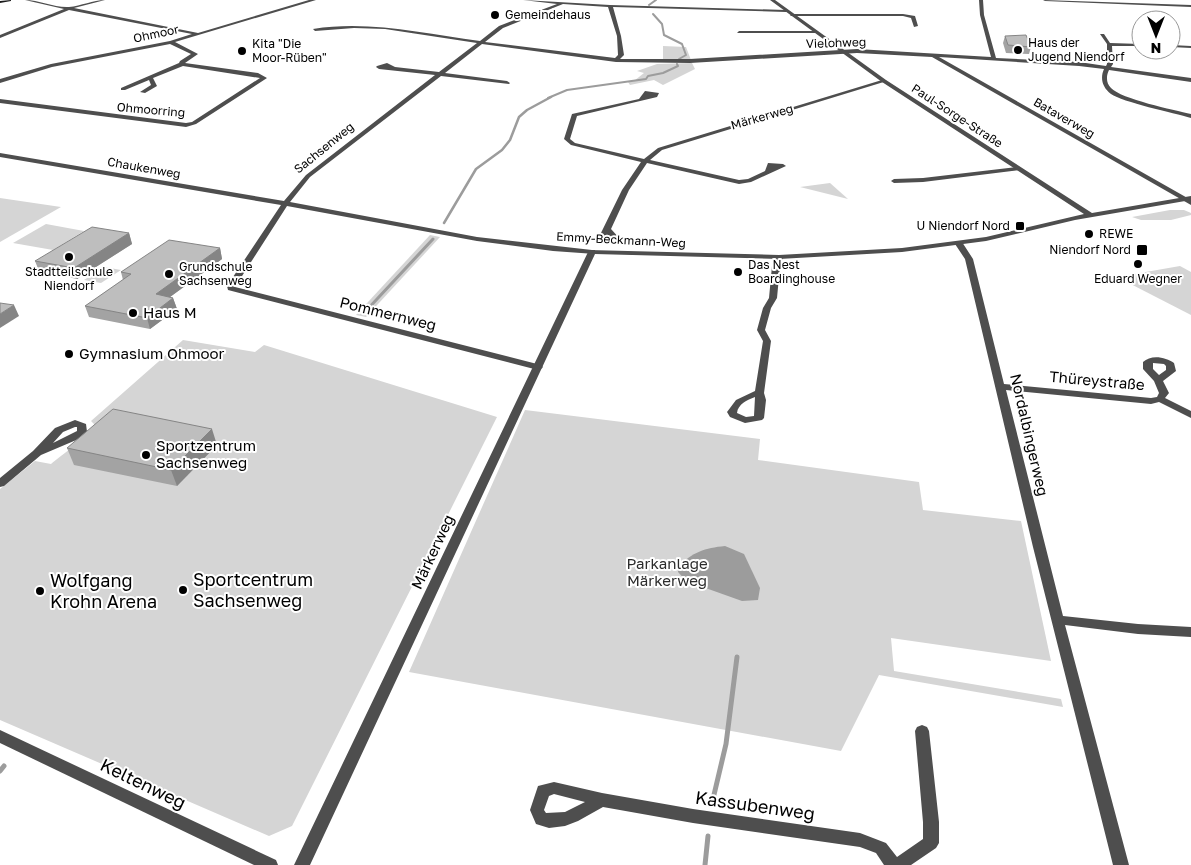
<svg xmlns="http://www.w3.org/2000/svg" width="1191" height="865" font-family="'Golos Text',sans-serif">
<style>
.green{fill:#d5d5d5}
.water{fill:#9c9c9c}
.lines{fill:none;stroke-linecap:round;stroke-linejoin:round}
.stream-far3{stroke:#9c9c9c;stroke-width:2}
.stream-far2{stroke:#9c9c9c;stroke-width:2.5}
.stream-far1{stroke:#9c9c9c;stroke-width:3}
.stream{stroke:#9c9c9c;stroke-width:5}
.minor{fill:#4e4e4e;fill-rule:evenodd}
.tertiary{fill:#4e4e4e;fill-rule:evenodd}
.secondary{fill:#1b1b1b;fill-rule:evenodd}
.wall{fill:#a3a3a3}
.shaded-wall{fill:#858585}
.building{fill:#bebebe;stroke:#858585}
.poi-dot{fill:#000;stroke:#fff;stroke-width:2}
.labels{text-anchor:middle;stroke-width:4;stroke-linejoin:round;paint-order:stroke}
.far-poi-label{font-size:12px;fill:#000;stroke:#fff;text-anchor:start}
.far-street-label{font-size:12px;fill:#000;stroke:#fff}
.poi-label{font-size:15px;fill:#000;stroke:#fff;text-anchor:start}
.street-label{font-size:15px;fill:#000;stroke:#fff}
.park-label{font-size:15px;fill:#2c2c2c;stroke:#fff}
.near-poi-label{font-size:18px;fill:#000;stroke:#fff;text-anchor:start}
.near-street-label{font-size:18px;fill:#000;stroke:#fff}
</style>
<rect width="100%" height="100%" fill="#fff"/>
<g class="green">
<polygon points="663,46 686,47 691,60 663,60"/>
<polygon points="692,63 695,69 663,85 654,80 630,85 628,82 634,81 644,73 637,71 657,64"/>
<polygon points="830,183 848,199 800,187"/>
<polygon points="0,198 61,207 0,242"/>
<polygon points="1170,210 1184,210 1191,213 1191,215 1171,220 1141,220 1132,217"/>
<polygon points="46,224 84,231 53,250 13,243"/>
<polygon points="430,235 440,237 366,317 356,315"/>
<polygon points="1180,266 1191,272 1191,315 1117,277"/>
<polygon points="104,267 121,270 101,283 84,280"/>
<path d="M183,340L255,352L264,345L497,417L292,826L269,836L0,720V489L35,461L51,464C61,455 92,435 94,424L91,421Z"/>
<polygon points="525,410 760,439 758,460 919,482 923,510 1021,521 1051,661 891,638 894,671 1061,699 1063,707 879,675 841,751 409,672"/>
</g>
<path class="water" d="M725,546L744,554L760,588L758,600L742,601L686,581L678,572V567C692,552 705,548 725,546Z"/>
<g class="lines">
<g class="stream-far3">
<polyline points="649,5 656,0"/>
<polyline points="653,14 662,24 664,35 682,44 686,55 679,59"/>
<polyline points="548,98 567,90 646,79 648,76 663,73 678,66 677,64"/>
</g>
<polyline class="stream-far2" points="444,223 476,169 502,150 510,140 519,117 527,110 551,97"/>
<polyline class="stream-far1" points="364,313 433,239"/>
<g class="stream">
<polyline points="0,771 4,766"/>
<polyline points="713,799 726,744 737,657"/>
<polyline points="705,865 708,836"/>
</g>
<g class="minor">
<path d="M25,0C39,0 55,8 69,7C81,6 93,0 105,0L74,8L198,33L309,0H316L175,42L198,54L185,63L258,73L267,78L196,124L186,127L0,103V99L186,123L192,122L260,78L183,66L153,78L157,86L145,93L140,92L151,85L149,80L125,90H121V88L179,63L180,61L191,54L170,44L52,67L0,83V79L51,64L170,41L192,34L69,10L0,38V35L64,9Z"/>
<path d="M523,0L610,5L786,10L788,11L786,12L613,7L621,36L624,55L620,59H690L857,49L991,57L980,15L979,0H983L984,15L996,58L1079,62L1106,66L1107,64V44L1100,34H1104L1110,43L1141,44V46H1112L1113,64L1111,67L1191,78V82L1109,70C1106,76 1106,83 1111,88C1121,99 1174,110 1191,114V118C1174,113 1122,102 1111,94C1102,87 1100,78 1104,69L1079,66L939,57L1191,200V205L932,57L857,53L690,63L616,62L482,44L445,73L507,81L510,83L509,84L441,76L310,177L290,202L477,237L592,250H595V254L553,251L477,241L287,206L235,287L541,365L543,367L541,369L538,370L228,290L227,286L281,205L0,157V153L284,201L306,175L435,75L379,69L376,67L377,66L387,63L395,67L439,72L477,43L385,29L354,28L315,31L313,29C370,20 424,34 480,41L499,26L557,4ZM563,4L608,7L617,36L618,55L615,58L485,42L503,28Z"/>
<polygon points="1043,0 1191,5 1191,7 1045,1"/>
<polygon points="792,14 903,14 915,16 918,26 914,27 911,18 903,16 790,16"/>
<polygon points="739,31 815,31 817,32 815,33 737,33"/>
<polygon points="1171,45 1191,46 1191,48 1171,47"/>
<path d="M882,80L887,81L662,150L650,160L739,180L748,179L765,171L768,163L783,164L786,166L751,182L739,184L647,163L629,190L611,229L621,240L609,244L598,239L622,190L641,162L571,145L564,139L572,114L639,99L645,91L659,93L657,97L577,116L570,139L575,143L644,159L658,148ZM608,235L612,239L606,238Z"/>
<polygon points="1017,167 1019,168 1019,170 923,182 894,183 891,181 894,179 923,178"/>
<path d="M956,242H962L973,259L1004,384L1151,398L1157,397L1159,393L1154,381L1143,369V362C1151,354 1166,357 1174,363L1176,371L1163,381L1169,393L1165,398L1191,411V418L1159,402L1151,404L1006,390L1063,616L1138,624L1191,627V637L1138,634L1065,625L1129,865H1113L1033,547L965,259L955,244ZM1153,363L1164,364L1166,366V370L1159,375L1153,369Z"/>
<path d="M776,255H782L783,257L780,266L777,298L771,308L765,330L771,341L764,393L766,400L764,418L762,420L745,423L730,417L727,412L736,400L755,391L763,341L757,330L763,308L769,298L772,266ZM755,397L754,416L746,417L737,413C738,404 747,400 755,397Z"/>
<path d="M75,420L86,424L87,432L81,438L41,455L4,486L0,487V478L33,451L55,428ZM75,427H77V431L53,443L63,432Z"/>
<path d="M922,725L927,727L929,731L939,822V843L936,848L911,865H884L876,853L860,847L693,823L603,807L578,821L565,826L549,828L536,824L530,810L538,786L554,782L602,793L693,809L860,833L886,843L897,857L923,839V822L915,731L917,727ZM554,794L585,802L565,812L546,813L544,810L549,796Z"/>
<polygon points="0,730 276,860 278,865 254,865 0,743"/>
</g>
<polygon class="tertiary" points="770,0 775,0 886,80 1092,213 1191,196 1191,200 1075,220 986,241 902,252 779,259 595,254 310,865 294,865 589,250 779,255 902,248 986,237 1084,214 882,82"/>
<polygon class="secondary" points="11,0 11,1 0,3 0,1"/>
</g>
<g class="wall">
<polygon points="1005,36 1031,47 1029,54 1006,53 1003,43"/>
<polygon points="129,233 132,244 77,279 39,271 35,261"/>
<polygon points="220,248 222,259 170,297 173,298 177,309 150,329 89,317 85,306 123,280 121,272"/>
<polygon points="217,445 177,486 74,465 67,448"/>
</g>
<g class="shaded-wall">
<polygon points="129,233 132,244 77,279 74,268"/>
<polygon points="220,248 222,259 159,305 156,294"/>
<polygon points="173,298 177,309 150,329 147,318"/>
<polygon points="14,305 19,316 0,328 0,314"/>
<polygon points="212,429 217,445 177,486 171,470"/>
</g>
<g class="building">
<polygon points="1026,35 1031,47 1008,45 1005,36"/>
<polygon points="92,227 129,233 74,268 35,261"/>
<polygon points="169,240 220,248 156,294 173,298 147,318 85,306 131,274 121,272"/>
<polygon points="0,303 14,305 0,314"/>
<polygon points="113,409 212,429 171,470 67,448"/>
</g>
<g class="poi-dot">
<circle cx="495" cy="15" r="5"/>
<circle cx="1018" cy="50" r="5"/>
<circle cx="242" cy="51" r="5"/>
<rect x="1015" y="221" width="10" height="10" rx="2.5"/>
<circle cx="1089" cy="234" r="5"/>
<rect x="1136" y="244" width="12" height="12" rx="2.5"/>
<circle cx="69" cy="257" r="5"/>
<circle cx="1138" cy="264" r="5"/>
<circle cx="738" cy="272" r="5"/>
<circle cx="169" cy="274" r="5"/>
<circle cx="133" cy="313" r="5"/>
<circle cx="69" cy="354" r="5"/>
<circle cx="146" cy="455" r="5"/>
<circle cx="183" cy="590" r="5"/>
<circle cx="40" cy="591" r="5"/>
</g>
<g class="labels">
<g class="far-poi-label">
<text x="505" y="19">Gemeindehaus</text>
<text x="1028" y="47">Haus der<tspan x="1028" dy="14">Jugend Niendorf</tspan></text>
<text x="252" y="48">Kita "Die<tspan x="252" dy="14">Moor-Rüben"</tspan></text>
<text x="1010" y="230" text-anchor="end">U Niendorf Nord</text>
<text x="1099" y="238">REWE</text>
<text x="1131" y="254" text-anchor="end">Niendorf Nord</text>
<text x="748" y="269">Das Nest<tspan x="748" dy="14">Boardinghouse</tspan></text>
<text x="179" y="271">Grundschule<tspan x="179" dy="14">Sachsenweg</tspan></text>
<text x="69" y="276" text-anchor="middle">Stadtteilschule<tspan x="69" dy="14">Niendorf</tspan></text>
<text x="1138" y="283" text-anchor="middle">Eduard Wegner</text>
</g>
<g class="far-street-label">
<text transform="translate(156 34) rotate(-12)" y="4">Ohmoor</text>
<text transform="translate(836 43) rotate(-2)" y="4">Vielohweg</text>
<text transform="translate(151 110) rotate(5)" y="4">Ohmoorring</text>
<text transform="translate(957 116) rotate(33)" y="4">Paul-Sorge-Straße</text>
<text transform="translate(762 117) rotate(-16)" y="4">Märkerweg</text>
<text transform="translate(1064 118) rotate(30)" y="4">Bataverweg</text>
<text transform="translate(324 148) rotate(-39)" y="4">Sachsenweg</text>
<text transform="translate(144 168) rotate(10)" y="4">Chaukenweg</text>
<text transform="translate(621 240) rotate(3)" y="4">Emmy-Beckmann-Weg</text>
</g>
<g class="poi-label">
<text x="143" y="318">Haus M</text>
<text x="79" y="359">Gymnasium Ohmoor</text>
<text x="156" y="451">Sportzentrum<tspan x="156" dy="17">Sachsenweg</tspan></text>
</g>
<g class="street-label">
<text transform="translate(388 314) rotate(14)" y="5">Pommernweg</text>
<text transform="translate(1097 381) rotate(5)" y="5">Thüreystraße</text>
<text transform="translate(1029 435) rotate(77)" y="5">Nordalbingerweg</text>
<text transform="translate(433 552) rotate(-65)" y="5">Märkerweg</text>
</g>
<g class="park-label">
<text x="667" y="569">Parkanlage<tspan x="667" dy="17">Märkerweg</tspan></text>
</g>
<g class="near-poi-label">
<text x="193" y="586">Sportcentrum<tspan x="193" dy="21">Sachsenweg</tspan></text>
<text x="50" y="587">Wolfgang<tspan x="50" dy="21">Krohn Arena</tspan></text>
</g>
<g class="near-street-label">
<text transform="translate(143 784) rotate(26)" y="6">Keltenweg</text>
<text transform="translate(755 806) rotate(8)" y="6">Kassubenweg</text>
</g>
</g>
<g transform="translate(1156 35) rotate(180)"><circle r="24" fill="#ffffff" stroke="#999999"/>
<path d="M0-4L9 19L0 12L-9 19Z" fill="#000000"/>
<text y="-8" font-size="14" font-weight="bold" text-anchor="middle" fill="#000000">N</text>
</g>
</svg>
